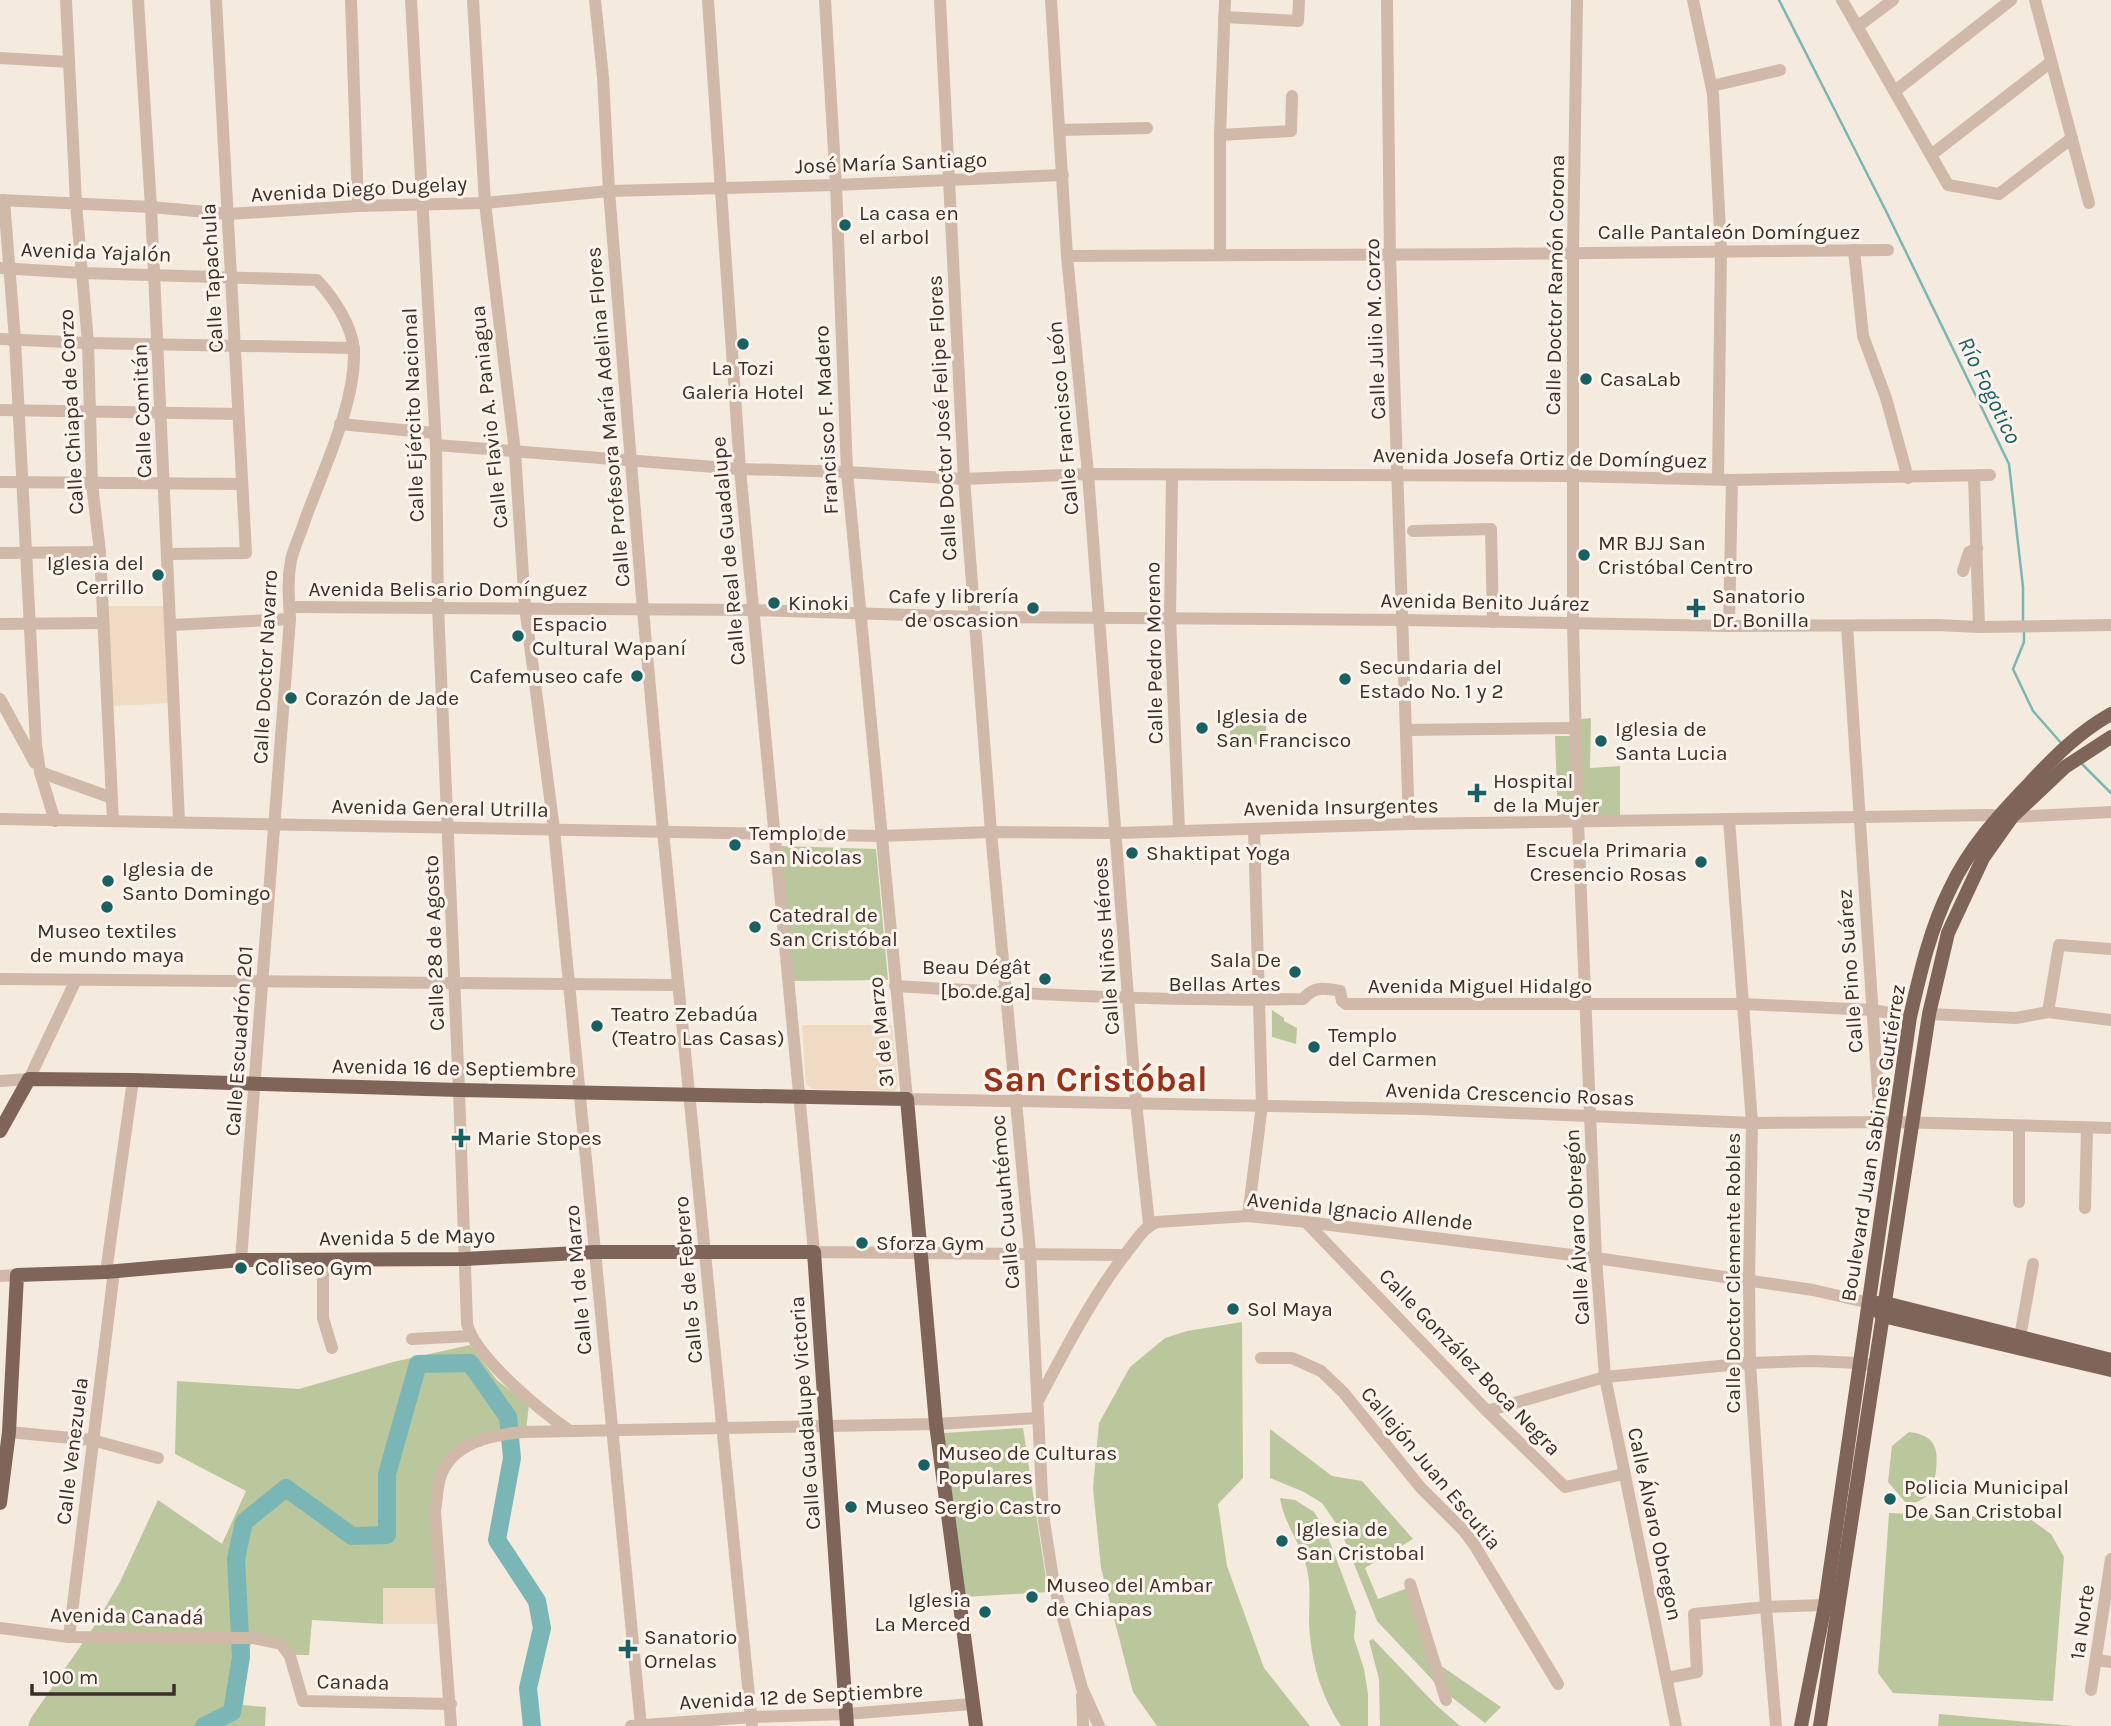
<svg xmlns="http://www.w3.org/2000/svg" width="2111" height="1726" font-family="Karla,sans-serif">
<style>
.green{fill:#bac79c}
.plaza{fill:#efdbc4}
.lines{fill:none;stroke-linecap:round;stroke-linejoin:round}
.stream{stroke:#7ab6b6;stroke-width:2.5}
.river{stroke:#7ab6b6;stroke-width:18}
.minor{stroke:#d0b9a8;stroke-width:12}
.major{stroke:#7f6459;stroke-width:14}
.poi-dot{fill:#196063;stroke:#fcf4ec;stroke-width:2.5}
.labels{text-anchor:middle;stroke-width:6;stroke-linejoin:round;paint-order:stroke}
.street-label{font-size:21px;fill:#3c2e29;stroke:#fcf4ec}
.poi-label{font-size:21px;fill:#3c2e29;stroke:#fcf4ec;text-anchor:start}
.water-label{font-size:23px;font-style:italic;fill:#196063;stroke:#fcf4ec}
.town-label{font-size:35px;font-weight:bold;fill:#953218;stroke:#fcf4ec}
</style>
<rect width="100%" height="100%" fill="#f5eade"/>
<g class="green">
<polygon points="1591,718 1590,768 1620,766 1620,816 1582,819 1581,719"/>
<polygon points="1230,723 1266,723 1266,744 1230,745"/>
<polygon points="1555,736 1574,736 1576,818 1558,821"/>
<polygon points="781,846 876,849 888,980 792,981"/>
<polygon points="1272,1010 1284,1018 1284,1021 1297,1028 1296,1044 1272,1037"/>
<polygon points="1242,1322 1243,1478 1218,1504 1227,1566 1264,1668 1310,1726 1157,1726 1133,1692 1101,1568 1093,1488 1099,1423 1130,1367 1165,1338 1187,1331"/>
<polygon points="470,1345 497,1380 529,1405 526,1430 491,1432 438,1475 441,1588 383,1588 383,1624 312,1620 309,1655 293,1655 252,1634 243,1705 266,1707 265,1726 28,1726 31,1718 95,1625 120,1582 158,1500 222,1544 246,1491 175,1454 177,1381 299,1389 393,1362"/>
<polygon points="1023,1428 1048,1592 965,1597 944,1433"/>
<polygon points="1270,1429 1332,1476 1362,1481 1413,1539 1365,1568 1378,1599 1408,1588 1431,1659 1501,1707 1485,1723 1441,1689 1377,1621 1340,1529 1322,1503 1304,1492 1270,1478"/>
<path d="M1909,1432C1934,1435 1939,1447 1936,1470C1934,1490 1929,1501 1907,1504L1888,1482L1892,1446Z"/>
<path d="M1280,1498L1295,1500L1314,1512L1323,1525L1333,1550L1356,1612L1354,1638L1364,1669L1368,1694V1726H1341C1320,1694 1311,1661 1309,1623C1309,1605 1311,1586 1307,1569C1301,1543 1284,1524 1280,1498Z"/>
<polygon points="1889,1513 2030,1519 2051,1534 2064,1557 2053,1701 1893,1693 1878,1673"/>
<polygon points="1373,1639 1436,1705 1460,1726 1380,1726 1379,1679 1369,1641"/>
<polygon points="1939,1714 2074,1726 1938,1726"/>
</g>
<g class="plaza">
<polygon points="107,606 169,606 172,703 112,706"/>
<polygon points="802,1025 892,1025 898,1086 895,1091 813,1089 806,1084"/>
<rect x="383" y="1588" width="58" height="36"/>
</g>
<g class="lines">
<g class="stream">
<polyline points="1779,0 1886,211 2009,464 2023,587 2023,621"/>
<polyline points="2024,631 2024,642 2013,669 2033,711 2062,744"/>
<polyline points="2081,763 2111,793"/>
</g>
<polyline class="river" points="204,1726 232,1712 241,1657 236,1559 244,1522 286,1488 352,1536 387,1535 387,1474 418,1364 470,1363 508,1417 512,1458 497,1540 537,1601 542,1628 528,1688 532,1726"/>
<g class="minor">
<polyline points="66,0 76,203 88,343 92,484 100,552 113,821"/>
<polyline points="138,0 151,207 179,821"/>
<polyline points="351,0 358,206"/>
<path d="M411,0L436,445L438,607L459,1090L467,1324C476,1358 541,1411 570,1431"/>
<polyline points="473,0 485,203 515,452 525,607 554,829 641,1726"/>
<polyline points="595,0 603,77 609,191 643,610 663,831 752,1726"/>
<polyline points="708,0 740,469 814,1252 1125,1255"/>
<polyline points="825,0 836,185 847,472 907,1099 1421,1109 1752,1123 1895,1122 2111,1128"/>
<polyline points="940,0 964,479 991,832 1030,1252 1043,1514 1054,1585 1082,1688 1099,1726"/>
<polyline points="1051,0 1067,256 1088,474 1136,1102 1149,1224"/>
<polyline points="1387,0 1390,256 1409,824"/>
<polyline points="1577,0 1573,251 1573,623 1578,823 1596,1258 1605,1377 1676,1726"/>
<polyline points="1693,0 1713,94 1721,250 1718,479"/>
<polyline points="1842,0 1948,185 1999,194 2072,138"/>
<polyline points="2035,0 2089,203"/>
<polyline points="1224,17 1298,21 1299,0"/>
<polyline points="1857,27 1893,0"/>
<polyline points="0,58 69,62"/>
<polyline points="1712,86 1780,70"/>
<polyline points="1895,91 2011,0"/>
<polyline points="1060,130 1147,128"/>
<polyline points="1220,135 1291,131 1292,96"/>
<polyline points="1931,155 2051,62"/>
<polyline points="0,200 151,207 228,214 358,206 485,203 609,191 836,185 1063,175"/>
<polyline points="4,200 15,340 36,744 40,772 55,821"/>
<polyline points="1854,250 1863,336 1886,398 1908,478"/>
<polyline points="1220,255 1220,135 1225,0"/>
<path d="M1067,256C1341,255 1614,254 1888,250"/>
<path d="M0,268L82,273L317,280C333,297 352,325 354,350C356,403 323,470 305,520C301,533 294,547 291,560C287,581 289,599 290,619L241,1260"/>
<polyline points="0,339 88,343 354,348"/>
<polyline points="0,410 238,414"/>
<polyline points="340,424 434,433"/>
<polyline points="436,445 740,469 847,472 964,479 1088,474 1572,476 1732,480 1990,475"/>
<polyline points="1172,476 1170,617 1179,830"/>
<polyline points="1974,477 1979,627"/>
<polyline points="0,482 242,484"/>
<polyline points="1413,531 1491,529 1493,622"/>
<polyline points="0,553 100,552"/>
<polyline points="169,554 246,553 216,0"/>
<polyline points="1963,571 1969,552 1977,548"/>
<polyline points="290,607 752,610 974,617 1402,620 1729,626 1937,625 1979,627 2111,625"/>
<polyline points="0,624 103,623"/>
<polyline points="172,625 290,619"/>
<polyline points="1729,626 1732,480"/>
<polyline points="1847,626 1880,1122"/>
<polyline points="0,699 35,763"/>
<polyline points="1406,730 1576,728"/>
<polyline points="40,772 112,798"/>
<polyline points="0,819 880,836 991,832 1117,833 1409,824 1991,815 2012,817 2111,812"/>
<polyline points="1729,819 1752,1123 1749,1281 1750,1363 1766,1607 1776,1726"/>
<polyline points="0,979 678,985"/>
<path d="M895,986C1031,994 1167,1002 1303,999C1314,986 1324,988 1340,991L1342,1001L1346,1004H1744L1873,1010L1910,1017"/>
<polyline points="2048,1012 2059,945 2111,949"/>
<polyline points="1929,1014 2016,1018 2048,1012 2111,1020"/>
<polyline points="0,1081 29,1079 76,980"/>
<polyline points="2019,1202 2019,1126"/>
<polyline points="2085,1208 2087,1128"/>
<polyline points="1248,1216 1262,1105 1254,829"/>
<polyline points="1306,1222 1487,1411 1565,1487 1624,1474"/>
<polyline points="323,1259 323,1318 332,1348"/>
<polyline points="106,1272 133,1080"/>
<polyline points="0,1276 17,1275"/>
<polyline points="2020,1337 2033,1264"/>
<polyline points="412,1339 470,1336"/>
<polyline points="1261,1358 1292,1358 1321,1371 1343,1392 1421,1488 1464,1531 1475,1546 1558,1684"/>
<path d="M1038,1401C1066,1348 1093,1295 1130,1248C1138,1238 1145,1226 1157,1222L1248,1216L1306,1222L1596,1258L1813,1290L1870,1303"/>
<polyline points="1487,1411 1605,1377 1750,1363 1812,1361 1859,1363 1875,1366"/>
<polyline points="9,1432 92,1440 158,1458"/>
<polyline points="1410,1584 1446,1700"/>
<polyline points="0,1628 69,1637 253,1638 281,1644 290,1656 303,1701 451,1704"/>
<polyline points="69,1637 114,1271"/>
<polyline points="2096,1660 2111,1662"/>
<polyline points="1667,1678 1697,1672 1694,1614 1766,1607 1825,1605"/>
<polyline points="2091,1690 2111,1559"/>
<polyline points="1082,1695 1083,1726"/>
<path d="M451,1726L435,1511C437,1501 437,1488 440,1478C451,1442 492,1435 523,1432L936,1424L1038,1418"/>
<polyline points="631,1726 752,1717 846,1714 972,1704"/>
</g>
<g class="major">
<polyline points="0,1131 29,1079 133,1080 459,1090 907,1099 936,1424 976,1726"/>
<polyline points="1878,1303 1885,1303 2111,1360"/>
<polyline points="1878,1311 1883,1316 2111,1370"/>
<polyline points="0,1503 9,1432 17,1275 106,1272 241,1260 465,1259 595,1252 814,1252 847,1726"/>
<path d="M1801,1726L1825,1605L1910,1017C1920,974 1930,929 1950,889C1969,848 1999,815 2030,783C2055,756 2079,732 2111,714"/>
<polyline points="1820,1726 1929,1014 1948,933 1983,858 2012,817 2065,767 2111,737"/>
</g>
</g>
<g class="poi-dot">
<circle cx="845" cy="225" r="7"/>
<circle cx="743" cy="344" r="7"/>
<circle cx="1586" cy="379" r="7"/>
<circle cx="1584" cy="555" r="7"/>
<circle cx="158" cy="575" r="7"/>
<circle cx="774" cy="603" r="7"/>
<circle cx="1033" cy="608" r="7"/>
<path d="M1692.5 597.5h7v7h7v7h-7v7h-7v-7h-7v-7h7z"/>
<circle cx="518" cy="636" r="7"/>
<circle cx="637" cy="676" r="7"/>
<circle cx="1345" cy="679" r="7"/>
<circle cx="291" cy="698" r="7"/>
<circle cx="1202" cy="728" r="7"/>
<circle cx="1601" cy="741" r="7"/>
<path d="M1473.5 782.5h7v7h7v7h-7v7h-7v-7h-7v-7h7z"/>
<circle cx="735" cy="845" r="7"/>
<circle cx="1132" cy="853" r="7"/>
<circle cx="1701" cy="862" r="7"/>
<circle cx="108" cy="881" r="7"/>
<circle cx="107" cy="907" r="7"/>
<circle cx="755" cy="927" r="7"/>
<circle cx="1295" cy="972" r="7"/>
<circle cx="1045" cy="979" r="7"/>
<circle cx="597" cy="1026" r="7"/>
<circle cx="1314" cy="1047" r="7"/>
<path d="M457.5 1127.5h7v7h7v7h-7v7h-7v-7h-7v-7h7z"/>
<circle cx="862" cy="1243" r="7"/>
<circle cx="241" cy="1268" r="7"/>
<circle cx="1233" cy="1309" r="7"/>
<circle cx="924" cy="1465" r="7"/>
<circle cx="1890" cy="1499" r="7"/>
<circle cx="851" cy="1507" r="7"/>
<circle cx="1282" cy="1541" r="7"/>
<circle cx="1032" cy="1597" r="7"/>
<circle cx="985" cy="1612" r="7"/>
<path d="M624.5 1638.5h7v7h7v7h-7v7h-7v-7h-7v-7h7z"/>
</g>
<g class="labels">
<g class="street-label">
<text transform="translate(891 163) rotate(-2)" y="7">José María Santiago</text>
<text transform="translate(359 189) rotate(-3)" y="7">Avenida Diego Dugelay</text>
<text x="1729" y="239">Calle Pantaleón Domínguez</text>
<text transform="translate(96 252) rotate(2)" y="7">Avenida Yajalón</text>
<text transform="translate(212 278) rotate(-93)" y="7">Calle Tapachula</text>
<text transform="translate(1555 285) rotate(-89)" y="7">Calle Doctor Ramón Corona</text>
<text transform="translate(1375 329) rotate(-92)" y="7">Calle Julio M. Corzo</text>
<text transform="translate(142 411) rotate(-92)" y="7">Calle Comitán</text>
<text transform="translate(71 412) rotate(-93)" y="7">Calle Chiapa de Corzo</text>
<text transform="translate(413 415) rotate(-92)" y="7">Calle Ejército Nacional</text>
<text transform="translate(489 417) rotate(-96)" y="7">Calle Flavio A. Paniagua</text>
<text transform="translate(608 417) rotate(-95)" y="7">Calle Profesora María Adelina Flores</text>
<text transform="translate(942 418) rotate(-93)" y="7">Calle Doctor José Felipe Flores</text>
<text transform="translate(1063 418) rotate(-95)" y="7">Calle Francisco León</text>
<text transform="translate(826 420) rotate(-93)" y="7">Francisco F. Madero</text>
<text transform="translate(1540 458) rotate(1)" y="7">Avenida Josefa Ortiz de Domínguez</text>
<text transform="translate(728 551) rotate(-95)" y="7">Calle Real de Guadalupe</text>
<text x="448" y="596">Avenida Belisario Domínguez</text>
<text transform="translate(1485 602) rotate(1)" y="7">Avenida Benito Juárez</text>
<text transform="translate(1154 653) rotate(-91)" y="7">Calle Pedro Moreno</text>
<text transform="translate(265 667) rotate(-87)" y="7">Calle Doctor Navarro</text>
<text transform="translate(1341 807) rotate(-1)" y="7">Avenida Insurgentes</text>
<text transform="translate(440 808) rotate(1)" y="7">Avenida General Utrilla</text>
<text transform="translate(434 943) rotate(-92)" y="7">Calle 28 de Agosto</text>
<text transform="translate(1106 946) rotate(-94)" y="7">Calle Niños Héroes</text>
<text transform="translate(1850 971) rotate(-94)" y="7">Calle Pino Suárez</text>
<text x="1480" y="993">Avenida Miguel Hidalgo</text>
<text transform="translate(881 1032) rotate(-96)" y="7">31 de Marzo</text>
<text transform="translate(239 1041) rotate(-86)" y="7">Calle Escuadrón 201</text>
<text transform="translate(454 1068) rotate(1)" y="7">Avenida 16 de Septiembre</text>
<text transform="translate(1510 1094) rotate(2)" y="7">Avenida Crescencio Rosas</text>
<text transform="translate(1873 1143) rotate(-81)" y="7">Boulevard Juan Sabines Gutiérrez</text>
<text transform="translate(1005 1202) rotate(-95)" y="7">Calle Cuauhtémoc</text>
<text transform="translate(1360 1211) rotate(6)" y="7">Avenida Ignacio Allende</text>
<text transform="translate(1577 1227) rotate(-93)" y="7">Calle Álvaro Obregón</text>
<text transform="translate(407 1237) rotate(-1)" y="7">Avenida 5 de Mayo</text>
<text transform="translate(1733 1273) rotate(-90)" y="7">Calle Doctor Clemente Robles</text>
<text transform="translate(578 1280) rotate(-95)" y="7">Calle 1 de Marzo</text>
<text transform="translate(688 1280) rotate(-95)" y="7">Calle 5 de Febrero</text>
<text transform="translate(1470 1362) rotate(46)" y="7">Calle González Boca Negra</text>
<text transform="translate(805 1413) rotate(-94)" y="7">Calle Guadalupe Victoria</text>
<text transform="translate(72 1451) rotate(-83)" y="7">Calle Venezuela</text>
<text transform="translate(1431 1468) rotate(50)" y="7">Callejón Juan Escutia</text>
<text transform="translate(1655 1524) rotate(78)" y="7">Calle Álvaro Obregon</text>
<text transform="translate(127 1616) rotate(1)" y="7">Avenida Canadá</text>
<text transform="translate(2082 1622) rotate(-82)" y="7">1a Norte</text>
<text transform="translate(353 1682) rotate(1)" y="7">Canada</text>
<text transform="translate(801 1696) rotate(-3)" y="7">Avenida 12 de Septiembre</text>
</g>
<g class="poi-label">
<text x="859" y="220">La casa en<tspan x="859" dy="24">el arbol</tspan></text>
<text x="743" y="375" text-anchor="middle">La Tozi<tspan x="743" dy="24">Galeria Hotel</tspan></text>
<text x="1600" y="386">CasaLab</text>
<text x="1598" y="550">MR BJJ San<tspan x="1598" dy="24">Cristóbal Centro</tspan></text>
<text x="144" y="570" text-anchor="end">Iglesia del<tspan x="144" dy="24">Cerrillo</tspan></text>
<text x="1019" y="603" text-anchor="end">Cafe y librería<tspan x="1019" dy="24">de oscasion</tspan></text>
<text x="1712" y="603">Sanatorio<tspan x="1712" dy="24">Dr. Bonilla</tspan></text>
<text x="788" y="610">Kinoki</text>
<text x="532" y="631">Espacio<tspan x="532" dy="24">Cultural Wapaní</tspan></text>
<text x="1359" y="674">Secundaria del<tspan x="1359" dy="24">Estado No. 1 y 2</tspan></text>
<text x="623" y="683" text-anchor="end">Cafemuseo cafe</text>
<text x="305" y="705">Corazón de Jade</text>
<text x="1216" y="723">Iglesia de<tspan x="1216" dy="24">San Francisco</tspan></text>
<text x="1615" y="736">Iglesia de<tspan x="1615" dy="24">Santa Lucia</tspan></text>
<text x="1493" y="788">Hospital<tspan x="1493" dy="24">de la Mujer</tspan></text>
<text x="749" y="840">Templo de<tspan x="749" dy="24">San Nicolas</tspan></text>
<text x="1687" y="857" text-anchor="end">Escuela Primaria<tspan x="1687" dy="24">Cresencio Rosas</tspan></text>
<text x="1146" y="860">Shaktipat Yoga</text>
<text x="122" y="876">Iglesia de<tspan x="122" dy="24">Santo Domingo</tspan></text>
<text x="769" y="922">Catedral de<tspan x="769" dy="24">San Cristóbal</tspan></text>
<text x="107" y="938" text-anchor="middle">Museo textiles<tspan x="107" dy="24">de mundo maya</tspan></text>
<text x="1281" y="967" text-anchor="end">Sala De<tspan x="1281" dy="24">Bellas Artes</tspan></text>
<text x="1031" y="974" text-anchor="end">Beau Dégât<tspan x="1031" dy="24">[bo.de.ga]</tspan></text>
<text x="611" y="1021">Teatro Zebadúa<tspan x="611" dy="24">(Teatro Las Casas)</tspan></text>
<text x="1328" y="1042">Templo<tspan x="1328" dy="24">del Carmen</tspan></text>
<text x="477" y="1145">Marie Stopes</text>
<text x="876" y="1250">Sforza Gym</text>
<text x="255" y="1275">Coliseo Gym</text>
<text x="1247" y="1316">Sol Maya</text>
<text x="938" y="1460">Museo de Culturas<tspan x="938" dy="24">Populares</tspan></text>
<text x="1904" y="1494">Policia Municipal<tspan x="1904" dy="24">De San Cristobal</tspan></text>
<text x="865" y="1514">Museo Sergio Castro</text>
<text x="1296" y="1536">Iglesia de<tspan x="1296" dy="24">San Cristobal</tspan></text>
<text x="1046" y="1592">Museo del Ambar<tspan x="1046" dy="24">de Chiapas</tspan></text>
<text x="971" y="1607" text-anchor="end">Iglesia<tspan x="971" dy="24">La Merced</tspan></text>
<text x="644" y="1644">Sanatorio<tspan x="644" dy="24">Ornelas</tspan></text>
</g>
<g class="water-label">
<text transform="translate(1990 390) rotate(64)" y="8">Río Fogotico</text>
</g>
<g class="town-label">
<text x="1095" y="1091">San Cristóbal</text>
</g>
</g>
<path d="M32 1684v10h142v-10" fill="none" stroke="#3c2e29" stroke-width="3.5"/>
<text x="42" y="1684" font-size="21" fill="#3c2e29" stroke="#fcf4ec" stroke-width="5" paint-order="stroke">100 m</text>
</svg>
